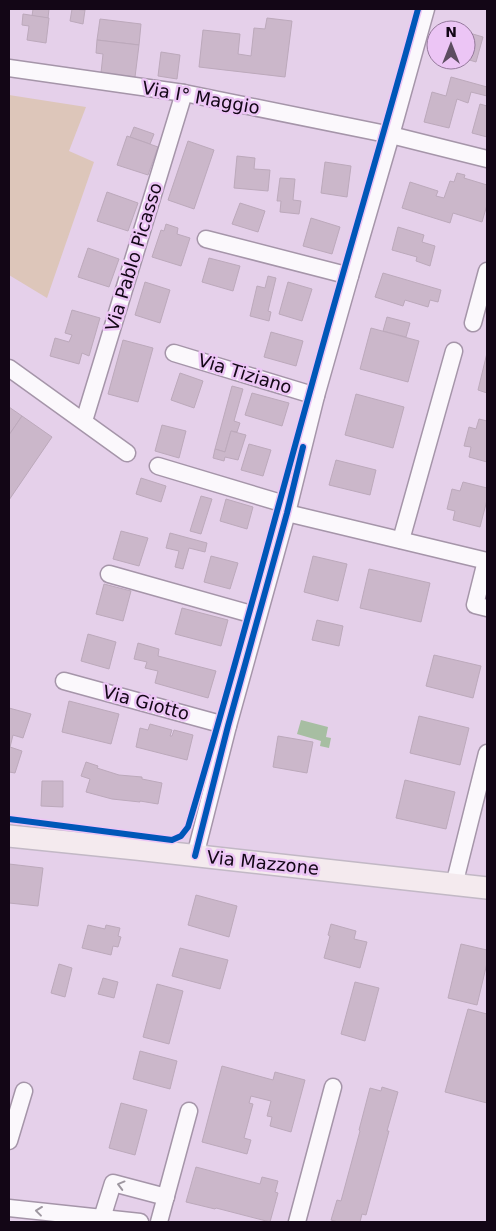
<svg xmlns="http://www.w3.org/2000/svg" width="496" height="1231" font-family="'DejaVu Sans',sans-serif">
<style>
.green{fill:#ddc6ba}
.water{fill:#a7bea2}
.building{fill:#cbb7ca;stroke:#bca9bb}
.lines{fill:none;stroke-linecap:round;stroke-linejoin:round}
.minor-casing{stroke:#a595a9;stroke-width:19}
.major-casing{stroke:#c2b8c5;stroke-width:24}
.minor{stroke:#fbf8fc;stroke-width:16}
.major{stroke:#f4eaee;stroke-width:21}
.cycleway-casing{stroke:#ecc5f5;stroke-width:9}
.cycleway{stroke:#0057b8;stroke-width:6}
.oneway{stroke:#9e97a0}
.labels{text-anchor:middle;stroke-width:5;stroke-linejoin:round;paint-order:stroke}
.street-label{font-size:18px;fill:#130616;stroke:#ecc5f5}
</style>
<rect width="100%" height="100%" fill="#e5d0ea"/>
<polygon class="green" points="9,95 86,107 69,151 94,162 47,298 9,275"/>
<polygon class="water" points="301,720 328,727 326,737 331,738 329,748 320,746 321,741 297,734"/>
<g class="building">
<polygon points="33,9 49,9 48,18 32,16"/>
<polygon points="72,9 85,10 83,24 70,21"/>
<polygon points="23,14 49,18 46,43 27,40 29,26 22,25"/>
<polygon points="267,18 292,21 285,77 199,67 203,30 240,34 238,54 251,56 254,28 265,29"/>
<polygon points="100,19 141,24 139,45 97,40"/>
<polygon points="466,32 483,37 476,62 466,59"/>
<polygon points="97,40 139,45 135,77 101,73 103,54 96,53"/>
<polygon points="161,52 180,55 177,79 158,76"/>
<polygon points="451,77 487,87 487,96 471,92 468,103 457,99 449,128 424,122 432,92 446,96"/>
<polygon points="480,104 487,106 487,137 472,133"/>
<polygon points="134,127 154,134 150,144 130,137"/>
<polygon points="127,136 158,147 148,175 117,165"/>
<polygon points="188,141 214,150 194,209 168,200"/>
<polygon points="237,156 255,158 254,169 270,170 268,191 234,188"/>
<polygon points="325,162 351,166 347,197 321,193"/>
<polygon points="457,173 465,175 464,178 487,185 487,205 482,222 453,213 450,223 402,208 410,182 438,191 436,196 444,198 450,181 454,182"/>
<polygon points="280,178 295,179 293,200 301,201 299,214 280,212 281,201 277,201"/>
<polygon points="107,192 138,203 128,231 97,221"/>
<polygon points="240,203 265,211 258,232 232,224"/>
<polygon points="311,218 340,227 332,254 303,246"/>
<polygon points="166,224 178,228 177,234 190,238 181,266 152,257 161,230 164,231"/>
<polygon points="398,227 424,235 422,242 435,246 430,266 416,261 417,257 392,250"/>
<polygon points="88,248 119,259 109,287 78,277"/>
<polygon points="209,258 240,266 233,291 202,282"/>
<polygon points="383,273 441,290 438,302 430,300 428,307 405,300 403,306 375,297"/>
<polygon points="268,276 276,278 268,311 271,312 269,321 250,316 257,286 265,288"/>
<polygon points="145,282 170,290 160,323 135,315"/>
<polygon points="288,282 312,289 302,321 279,314"/>
<polygon points="72,310 100,318 89,356 82,353 79,364 50,356 55,338 69,342 72,335 65,333"/>
<polygon points="387,317 410,323 406,337 383,331"/>
<polygon points="371,328 419,341 408,382 360,369"/>
<polygon points="271,332 303,341 296,366 264,357"/>
<polygon points="123,340 153,348 138,402 108,394"/>
<polygon points="487,353 487,393 478,390"/>
<polygon points="180,373 203,381 194,408 171,400"/>
<polygon points="232,386 243,389 234,421 240,423 237,432 231,431 225,452 215,449"/>
<polygon points="252,393 289,403 282,426 245,415"/>
<polygon points="356,394 404,407 393,448 345,435"/>
<polygon points="9,407 22,416 9,435"/>
<polygon points="22,416 52,437 9,500 9,435"/>
<polygon points="479,419 487,421 487,462 469,457 471,447 464,446 469,427 476,429"/>
<polygon points="162,425 186,431 179,458 155,451"/>
<polygon points="231,431 246,435 238,460 225,457 224,461 213,458 215,449 225,452"/>
<polygon points="249,444 271,450 263,476 241,470"/>
<polygon points="336,460 376,470 370,495 329,485"/>
<polygon points="141,478 166,486 161,502 136,494"/>
<polygon points="463,482 487,488 487,500 480,527 453,520 455,511 447,509 452,489 460,491"/>
<polygon points="201,496 212,499 201,534 190,531"/>
<polygon points="226,499 253,507 247,529 220,521"/>
<polygon points="121,531 148,538 139,566 113,559"/>
<polygon points="170,533 207,543 205,552 189,548 183,569 175,567 179,551 166,548"/>
<polygon points="211,556 238,563 230,589 204,582"/>
<polygon points="313,556 347,564 338,601 304,592"/>
<polygon points="369,569 430,583 421,622 360,608"/>
<polygon points="104,584 131,591 123,621 96,614"/>
<polygon points="182,608 228,620 221,646 175,634"/>
<polygon points="317,620 343,626 339,646 312,640"/>
<polygon points="88,634 116,642 109,669 81,661"/>
<polygon points="138,643 159,649 158,656 216,671 208,698 155,683 158,671 145,668 147,662 134,659"/>
<polygon points="434,655 481,666 473,698 426,686"/>
<polygon points="69,701 119,714 111,744 62,732"/>
<polygon points="9,708 31,714 23,738 13,735 10,747 22,751 15,773 9,772"/>
<polygon points="419,716 469,728 460,765 410,753"/>
<polygon points="150,724 172,730 170,736 172,736 174,730 193,735 187,760 136,747 140,728 148,730"/>
<polygon points="278,736 313,742 307,773 273,767"/>
<polygon points="86,762 98,766 97,768 119,775 142,777 142,779 162,783 158,804 140,801 140,802 112,799 86,792 90,779 81,776"/>
<polygon points="405,780 455,792 446,829 396,818"/>
<polygon points="42,781 63,781 63,807 41,806"/>
<polygon points="9,864 43,868 38,906 9,903"/>
<polygon points="196,895 237,906 229,937 188,925"/>
<polygon points="331,924 356,931 354,939 367,942 360,968 324,958 330,936 328,935"/>
<polygon points="88,925 105,929 106,925 120,928 118,936 121,937 118,947 113,946 111,955 82,948"/>
<polygon points="461,944 487,950 487,963 477,1005 448,998"/>
<polygon points="180,948 228,960 220,989 172,976"/>
<polygon points="59,964 72,968 65,997 51,993"/>
<polygon points="103,978 118,982 114,998 98,994"/>
<polygon points="355,982 379,988 365,1041 341,1034"/>
<polygon points="157,984 183,991 169,1044 143,1037"/>
<polygon points="468,1009 487,1014 487,1103 445,1092"/>
<polygon points="140,1051 177,1061 170,1089 133,1079"/>
<polygon points="222,1066 273,1080 275,1072 305,1080 291,1132 270,1126 272,1117 267,1116 271,1101 251,1096 249,1103 253,1104 244,1138 251,1140 247,1154 202,1142"/>
<polygon points="382,1087 398,1092 387,1131 389,1131 366,1215 362,1214 360,1222 338,1222 331,1220 337,1200 341,1201 360,1131 359,1130 370,1088 381,1091"/>
<polygon points="121,1103 147,1110 135,1155 109,1148"/>
<polygon points="196,1167 260,1184 262,1177 278,1181 275,1192 278,1193 270,1222 216,1208 215,1209 186,1202"/>
</g>
<g class="lines">
<g class="minor-casing">
<g id="minor">
<polyline points="9,68 184,93 391,135 487,159"/>
<polyline points="206,239 350,276"/>
<polyline points="473,323 487,271"/>
<polyline points="174,353 316,396"/>
<polyline points="9,368 127,453"/>
<polyline points="84,421 184,93"/>
<polyline points="158,466 288,505"/>
<polyline points="287,513 487,561"/>
<polyline points="401,540 454,351"/>
<polyline points="486,561 475,605 487,608"/>
<polyline points="109,574 258,616"/>
<polyline points="64,681 228,726"/>
<polyline points="195,856 228,726 287,513 316,396 350,276 391,135 426,9"/>
<polyline points="454,885 487,753"/>
<polyline points="9,1141 24,1091"/>
<polyline points="9,1208 140,1222"/>
<polyline points="102,1218 113,1183 166,1197"/>
<polyline points="159,1222 189,1111"/>
<polyline points="297,1222 333,1087"/>
</g>
</g>
<g class="major-casing">
<polyline id="major" points="9,836 136,849 487,888"/>
</g>
<use href="#minor" class="minor"/>
<use href="#major" class="major"/>
<g class="cycleway-casing">
<g id="cycleway">
<path d="M9,819L172,840L181,836L188,827C231,684 269,539 309,395C344,266 383,138 418,9"/>
<polyline points="195,856 228,726 287,513 303,447"/>
</g>
</g>
<use href="#cycleway" class="cycleway"/>
</g>
<defs><path id="oneway-chevron" d="M-2-3.5L2.5 0L-2 3.5" fill="none" stroke-width="1.6" stroke-linecap="round" stroke-linejoin="round" transform="scale(1.25)"/></defs>
<g class="oneway">
<use href="#oneway-chevron" transform="translate(121 1185) rotate(-165)"/>
<use href="#oneway-chevron" transform="translate(39 1211) rotate(-173)"/>
</g>
<g class="labels">
<g class="street-label">
<text transform="translate(201 98) rotate(10)" y="6">Via I° Maggio</text>
<text transform="translate(134 257) rotate(-73)" y="6">Via Pablo Picasso</text>
<text transform="translate(245 374) rotate(17)" y="6">Via Tiziano</text>
<text transform="translate(146 703) rotate(15)" y="6">Via Giotto</text>
<text transform="translate(263 863) rotate(6)" y="6">Via Mazzone</text>
</g>
</g>
<rect width="496" height="1231" fill="none" stroke="#130616" stroke-width="20"/>
<g transform="translate(451 45)"><circle r="24" fill="#ecc5f5" stroke="#95799c"/>
<path d="M0-4L9 19L0 12L-9 19Z" fill="#5c4d60"/>
<text y="-8" font-size="14" font-weight="bold" text-anchor="middle" fill="#130616">N</text>
</g>
</svg>
